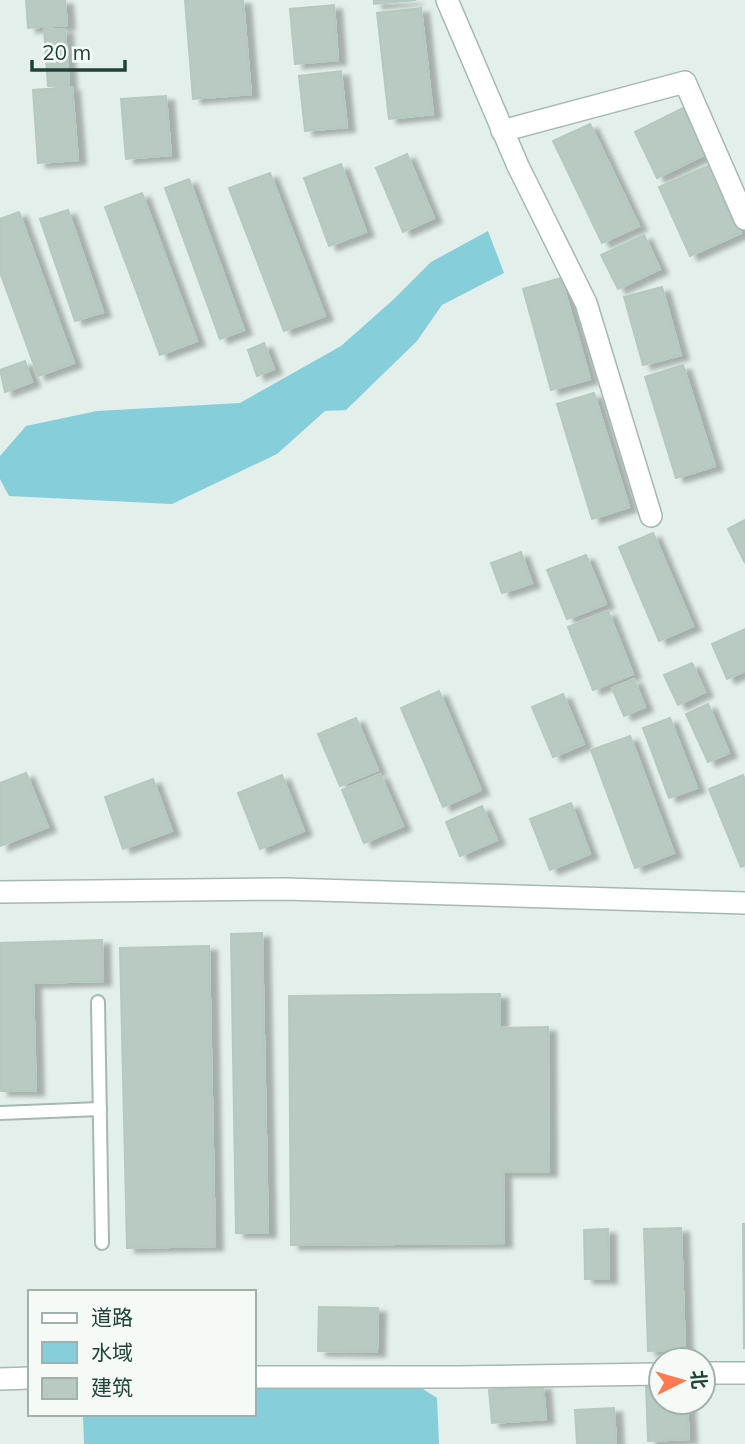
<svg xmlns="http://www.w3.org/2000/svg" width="745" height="1444" font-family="Mulish,'Noto Sans SC',sans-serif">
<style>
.water{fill:#85ceda}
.building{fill:#b8cac2;stroke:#b5c9c1;stroke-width:2;filter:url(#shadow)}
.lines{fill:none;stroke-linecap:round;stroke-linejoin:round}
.lane-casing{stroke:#a5b8b1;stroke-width:16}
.street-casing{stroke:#a5b8b1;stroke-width:24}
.lane{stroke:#fff;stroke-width:12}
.street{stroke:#fff;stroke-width:21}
</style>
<defs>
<filter id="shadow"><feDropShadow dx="8" dy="4.5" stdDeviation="2" flood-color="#0004"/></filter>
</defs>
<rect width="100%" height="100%" fill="#e3efea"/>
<g class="water">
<polygon points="488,231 504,273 442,305 417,341 346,410 325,411 277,454 172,504 9,496 0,479 0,456 26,426 97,411 240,403 341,346 394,299 431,262"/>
<polygon points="342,1385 423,1389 437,1398 439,1444 84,1444 83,1414 254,1414 254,1387"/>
</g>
<g class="building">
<polygon points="26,0 65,0 67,25 28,28"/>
<polygon points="185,0 243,0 251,94 193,99"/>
<polygon points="374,0 416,0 374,4"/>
<polygon points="334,5 338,60 295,64 290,9"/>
<polygon points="421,8 433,114 389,119 377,13"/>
<polygon points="65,29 69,85 48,86 44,30"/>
<polygon points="341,71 347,127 305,131 299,76"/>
<polygon points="72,87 78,160 38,163 33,90"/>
<polygon points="166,96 171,155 126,159 121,99"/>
<polygon points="683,108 706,154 657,178 635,132"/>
<polygon points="590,124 639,226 602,243 553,141"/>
<polygon points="407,154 434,218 403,232 376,168"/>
<polygon points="341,164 366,232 329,246 304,178"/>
<polygon points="710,165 741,233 690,256 659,187"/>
<polygon points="270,173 325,316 284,331 229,188"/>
<polygon points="189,179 244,330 220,339 165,188"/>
<polygon points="142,193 197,341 160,355 105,207"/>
<polygon points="68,210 103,312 75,321 40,219"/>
<polygon points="19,212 74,363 38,376 0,272 0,219"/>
<polygon points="644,235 660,269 618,289 601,255"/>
<polygon points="561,278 590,379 551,390 523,289"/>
<polygon points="662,287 681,355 643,365 624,297"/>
<polygon points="264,343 274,369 257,376 248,350"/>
<polygon points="25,361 32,382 5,392 0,370"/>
<polygon points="683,365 715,466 676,478 645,377"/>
<polygon points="594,393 629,507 592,519 557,404"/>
<polygon points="745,520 745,563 728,529"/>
<polygon points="653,533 693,626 659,641 619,547"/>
<polygon points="521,552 532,583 502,593 491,563"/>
<polygon points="586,555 606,604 567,619 547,570"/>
<polygon points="608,611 633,674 593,690 568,627"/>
<polygon points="745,629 745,671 727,679 712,644"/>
<polygon points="692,663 705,692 678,705 664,675"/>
<polygon points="634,679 645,707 624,716 612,688"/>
<polygon points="439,691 481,790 443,807 401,708"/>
<polygon points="563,694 584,744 553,757 532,707"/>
<polygon points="708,704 729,753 708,762 686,714"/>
<polygon points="356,718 378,770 340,786 318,734"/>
<polygon points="670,718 697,788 669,798 643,728"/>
<polygon points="630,736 674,853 635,868 591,750"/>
<polygon points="26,773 48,827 0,846 0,783"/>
<polygon points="380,774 403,826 364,843 342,790"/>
<polygon points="282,775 304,831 260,849 238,793"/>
<polygon points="743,775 745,780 745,865 741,867 709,789"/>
<polygon points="153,779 172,831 123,849 105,797"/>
<polygon points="571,803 590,854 550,870 530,819"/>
<polygon points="482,806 497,840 460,856 446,822"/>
<polygon points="262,933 268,1233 236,1233 231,934"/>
<polygon points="102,940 103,981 33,983 36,1091 0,1091 0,943"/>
<polygon points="209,946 215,1246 127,1248 120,948"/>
<polygon points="500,994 500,1028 548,1027 549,1172 503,1172 504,1243 291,1245 289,996"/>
<polygon points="743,1224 745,1224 744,1349"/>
<polygon points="681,1228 685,1350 648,1351 644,1229"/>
<polygon points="608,1229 609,1279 585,1279 584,1230"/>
<polygon points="319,1307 378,1308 377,1352 318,1351"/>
<polygon points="543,1385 546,1419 492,1423 489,1390"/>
<polygon points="646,1385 661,1385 661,1402 687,1402 689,1439 648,1441"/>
<polygon points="614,1408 616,1444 577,1444 575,1410"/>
</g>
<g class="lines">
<g class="lane-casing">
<g id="lane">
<polyline points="98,1002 102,1243"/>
<polyline points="0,1113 100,1109"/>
</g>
</g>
<g class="street-casing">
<g id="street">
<polyline points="447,0 518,166 586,303 651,516"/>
<polyline points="502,131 685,82 745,219"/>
<polyline points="0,892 285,889 745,903"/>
<polyline points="703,1373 745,1373"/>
<polyline points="254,1377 457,1377 661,1374"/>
<polyline points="0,1379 30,1378"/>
</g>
</g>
<use href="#lane" class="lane"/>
<use href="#street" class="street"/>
</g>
<rect x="28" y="1290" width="228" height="126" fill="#f5faf7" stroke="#a0b1ab" stroke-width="2"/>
<rect x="42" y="1313" width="35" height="10" fill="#ffffff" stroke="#a0b1ab" stroke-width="2"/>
<text x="91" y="1325" font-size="21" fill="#204339">道路</text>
<rect x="42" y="1342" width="35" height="21" fill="#85ceda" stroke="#a0b1ab" stroke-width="2"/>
<text x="91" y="1360" font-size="21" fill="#204339">水域</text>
<rect x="42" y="1378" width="35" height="21" fill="#b8cac2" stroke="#a0b1ab" stroke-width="2"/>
<text x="91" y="1395" font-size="21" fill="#204339">建筑</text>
<g transform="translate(682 1381) rotate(85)"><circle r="33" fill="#f5faf7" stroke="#a0b1ab" stroke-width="2"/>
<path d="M0-5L12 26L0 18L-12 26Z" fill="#ff7a51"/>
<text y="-10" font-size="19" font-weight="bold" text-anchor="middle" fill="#204339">北</text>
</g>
<path d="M32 60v10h93v-10" fill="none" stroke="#204339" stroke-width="3.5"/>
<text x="42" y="60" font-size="21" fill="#204339" stroke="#f5faf7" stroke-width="5" paint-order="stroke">20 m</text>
</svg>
